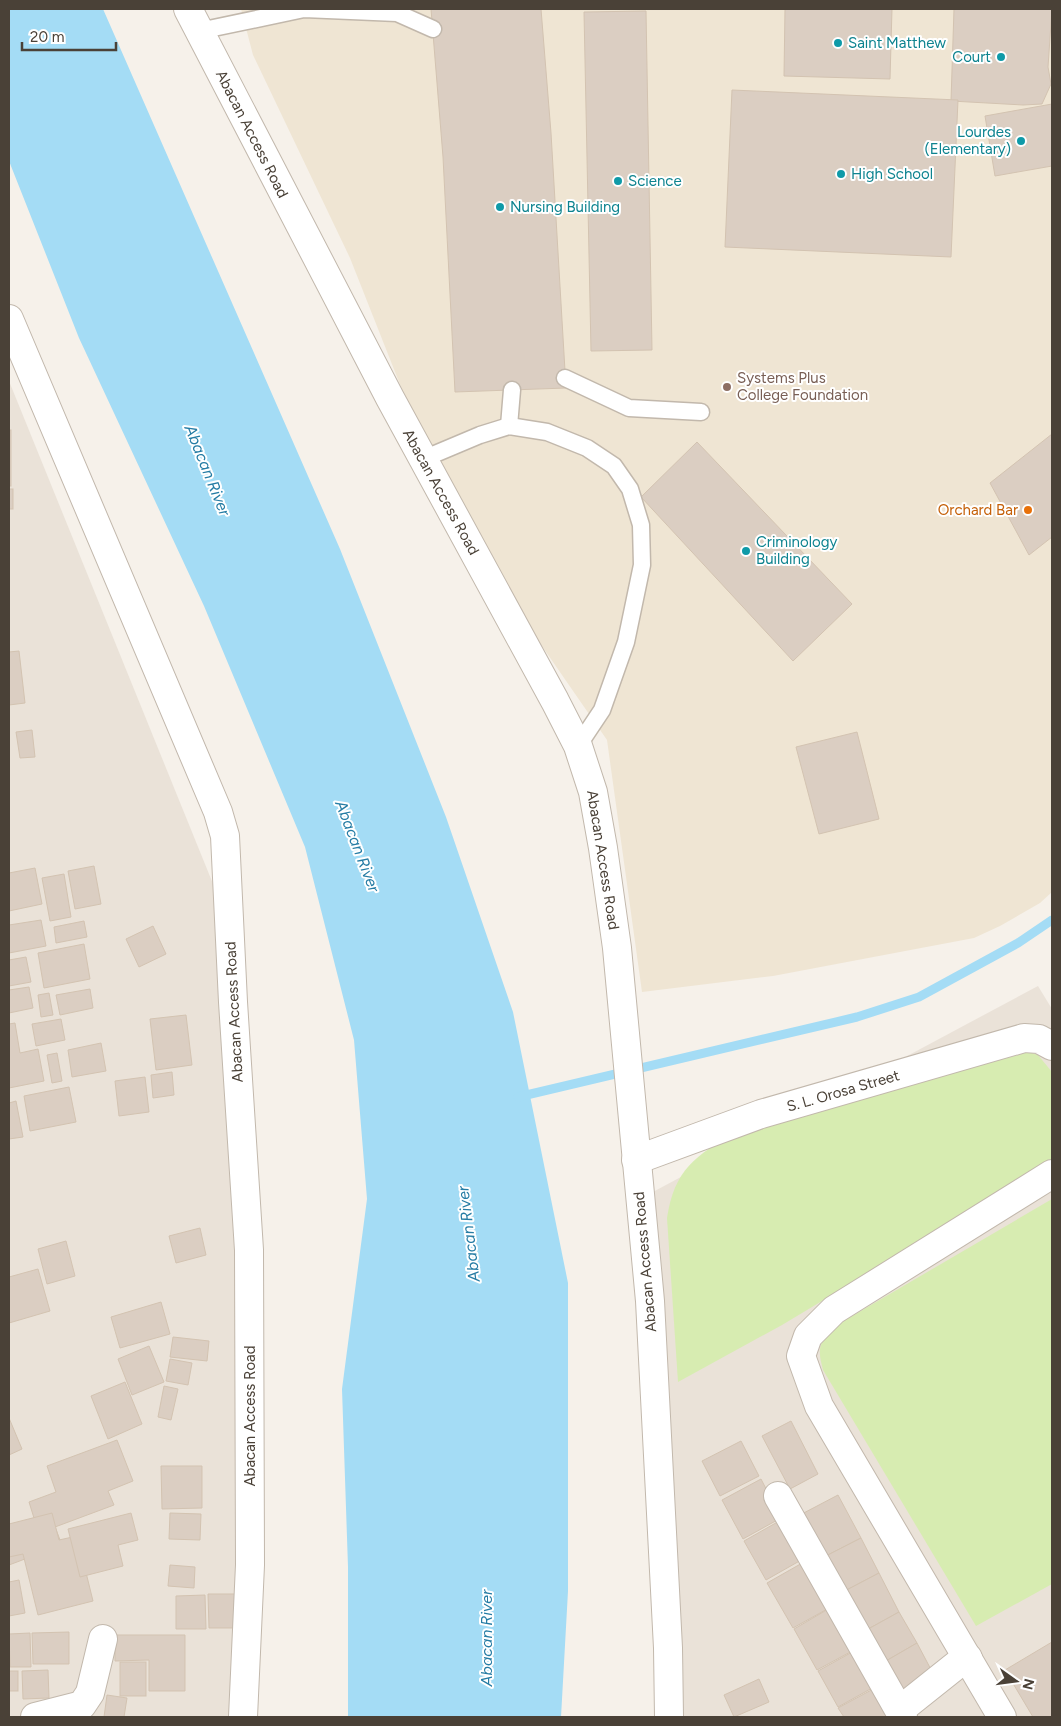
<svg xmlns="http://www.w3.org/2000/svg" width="1061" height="1726" font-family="Figtree,sans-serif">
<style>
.residential{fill:#eae2d8}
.education{fill:#efe5d3}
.green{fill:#d7ecb1}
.water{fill:#a4dcf5}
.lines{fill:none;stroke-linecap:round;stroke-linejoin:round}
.stream{stroke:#a4dcf5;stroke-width:9}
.building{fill:#dbcec2;stroke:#d3c3b1}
.service-casing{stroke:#c2b8ac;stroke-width:19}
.minor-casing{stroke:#c2b8ac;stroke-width:30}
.tertiary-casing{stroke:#c2b8ac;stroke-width:30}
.service{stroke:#fff;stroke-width:16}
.minor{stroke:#fff;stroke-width:28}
.tertiary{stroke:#fff;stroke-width:28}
.culture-dot{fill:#0f9aa8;stroke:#fff;stroke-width:2}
.education-dot{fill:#8d6e63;stroke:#fff;stroke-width:2}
.food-dot{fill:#e8710a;stroke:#fff;stroke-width:2}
.labels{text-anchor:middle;stroke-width:4;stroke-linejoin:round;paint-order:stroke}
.culture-label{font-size:15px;fill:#0d838f;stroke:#fff;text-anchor:start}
.street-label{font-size:15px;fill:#4a4137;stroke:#fff}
.education-label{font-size:15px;fill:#785e54;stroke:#fff;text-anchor:start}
.food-label{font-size:15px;fill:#c56008;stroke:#fff;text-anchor:end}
.water-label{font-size:16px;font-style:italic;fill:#257ca4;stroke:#fff}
</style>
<rect width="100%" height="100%" fill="#f6f1ea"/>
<g class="residential">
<polygon points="9,381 222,906 251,1390 242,1717 9,1717"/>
<polygon points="1038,986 1052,1009 1052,1717 675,1717 651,1193"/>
</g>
<polygon class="education" points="241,9 1052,9 1052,892 1040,903 1000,926 974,938 773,976 642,992 607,740 452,516 350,258 253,55"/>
<g class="green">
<path d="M1029,1052L1038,1055L1052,1072V1163L782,1325L678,1382L667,1218C674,1170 696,1155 735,1133Z"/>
<path d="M1052,1199V1584L976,1626L823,1370C818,1351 818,1345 830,1329Z"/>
</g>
<polygon class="water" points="9,9 103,9 340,549 446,817 513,1012 568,1283 568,1591 561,1717 348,1717 348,1567 342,1389 367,1199 354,1040 305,847 204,606 79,338 9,161"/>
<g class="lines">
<polyline class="stream" points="518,1097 857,1017 919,997 1018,943 1052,920"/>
</g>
<g class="building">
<polygon points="431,9 541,9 551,133 566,388 455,392 443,157"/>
<polygon points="785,9 892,9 890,79 784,76"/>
<polygon points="954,9 1052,9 1048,67 1051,84 1042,104 1023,105 951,101"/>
<polygon points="646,11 652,350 591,351 584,12"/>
<polygon points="732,90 958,100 951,257 725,247"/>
<polygon points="1052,104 1052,166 995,176 985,116"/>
<rect x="9" y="430" width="2" height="56"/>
<polygon points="1052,434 1052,537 1029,555 990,483"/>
<polygon points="697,442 852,604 793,661 641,497"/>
<rect x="9" y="489" width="4" height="20"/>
<polygon points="19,651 25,703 9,705 9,652"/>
<polygon points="32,730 35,757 20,758 16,732"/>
<polygon points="857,732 879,819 819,834 796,747"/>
<polygon points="94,866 101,904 75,909 68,871"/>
<polygon points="35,868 42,904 9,911 9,873"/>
<polygon points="64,874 71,917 50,921 42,878"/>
<polygon points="41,920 46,946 9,953 9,925"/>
<polygon points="84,921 87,937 56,943 54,927"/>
<polygon points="153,926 166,954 139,967 126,939"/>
<polygon points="84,944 90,979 44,988 38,953"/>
<polygon points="26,957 31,982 9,986 9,960"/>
<polygon points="29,987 33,1008 9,1013 9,990"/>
<polygon points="90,989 93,1008 60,1015 56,995"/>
<polygon points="49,993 53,1015 41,1017 38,995"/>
<polygon points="186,1015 192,1065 156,1070 150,1019"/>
<polygon points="61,1019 65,1040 36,1046 32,1024"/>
<polygon points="15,1023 20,1053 38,1049 44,1081 9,1088 9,1024"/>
<polygon points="101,1043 106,1071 72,1077 68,1050"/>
<polygon points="57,1053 62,1081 52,1083 47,1055"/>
<polygon points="172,1072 174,1095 153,1098 151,1075"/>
<polygon points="145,1077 149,1112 119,1116 115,1081"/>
<polygon points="69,1087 76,1122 30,1131 24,1096"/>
<polygon points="16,1101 23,1137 9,1139 9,1103"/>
<polygon points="200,1228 206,1255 176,1263 169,1236"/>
<polygon points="66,1241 75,1276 47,1284 38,1249"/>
<polygon points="38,1269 50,1311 9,1323 9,1277"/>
<polygon points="161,1302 170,1334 120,1348 111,1317"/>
<polygon points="173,1337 209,1341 207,1361 170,1357"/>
<polygon points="149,1346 164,1382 132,1395 118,1359"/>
<polygon points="170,1359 192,1363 188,1385 166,1381"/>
<polygon points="125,1382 142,1424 108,1439 91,1396"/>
<polygon points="164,1386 178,1389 171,1420 158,1417"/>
<polygon points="9,1418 22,1449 9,1455"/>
<polygon points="791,1421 818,1474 790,1489 762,1436"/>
<polygon points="117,1440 133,1481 108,1491 114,1505 55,1527 62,1545 9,1565 9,1527 34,1518 29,1502 56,1492 47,1466"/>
<polygon points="741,1441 759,1476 720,1496 702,1461"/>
<polygon points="161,1466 202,1466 202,1508 162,1509"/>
<polygon points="761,1479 781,1518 743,1539 722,1500"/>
<polygon points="838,1495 861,1538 820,1559 798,1516"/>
<polygon points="52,1513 59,1540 77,1536 93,1601 38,1615 23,1554 9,1557 9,1524"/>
<polygon points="131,1513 138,1540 118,1545 123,1566 80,1577 68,1529"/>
<polygon points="170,1513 201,1514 200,1540 169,1539"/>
<polygon points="781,1520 803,1559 766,1580 744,1541"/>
<polygon points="861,1538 879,1573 839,1594 820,1559"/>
<polygon points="804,1562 829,1608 793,1628 767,1583"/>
<polygon points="170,1565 195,1567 194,1588 168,1586"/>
<polygon points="879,1573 899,1612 861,1633 839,1594"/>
<polygon points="19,1580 25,1613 9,1616 9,1582"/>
<polygon points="208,1594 242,1594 242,1628 209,1628"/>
<polygon points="205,1595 206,1629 176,1629 176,1596"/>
<polygon points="830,1608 854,1650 817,1670 794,1629"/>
<polygon points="899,1612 917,1643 879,1665 861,1633"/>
<polygon points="69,1632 69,1664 33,1664 32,1633"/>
<polygon points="30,1633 31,1667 10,1667 9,1634"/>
<polygon points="115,1635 185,1635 185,1691 149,1691 149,1660 115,1661"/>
<polygon points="1052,1642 1052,1717 1033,1717 1005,1670"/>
<polygon points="917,1643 936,1679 899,1701 879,1665"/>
<polygon points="854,1651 874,1687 838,1707 818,1671"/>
<rect x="120" y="1662" width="26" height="34"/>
<polygon points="48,1670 49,1698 23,1699 22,1671"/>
<rect x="9" y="1671" width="9" height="20"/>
<polygon points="759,1679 769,1702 734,1717 724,1695"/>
<polygon points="875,1688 890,1717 844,1717 838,1708"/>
<polygon points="107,1695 127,1698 124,1717 104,1717"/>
</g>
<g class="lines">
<g class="service-casing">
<g id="service">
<polyline points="199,31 304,9 397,13 433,29"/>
<polyline points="565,378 629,408 701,412"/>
<polyline points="509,426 512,390"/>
<polyline points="423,459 480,435 509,426 547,432 587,448 614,466 630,489 641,525 642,565 626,642 602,710 578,746"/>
</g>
</g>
<g class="minor-casing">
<g id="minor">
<polyline points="636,1160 761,1114 1024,1038 1039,1039 1052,1046"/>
<polyline points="778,1496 903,1717"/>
<polyline points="900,1710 959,1663 968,1658"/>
<polyline points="35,1717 82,1705 90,1693 103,1639"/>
<polyline points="1002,1717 819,1406 801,1356 808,1336 834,1310 1052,1174"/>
</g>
</g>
<g class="tertiary-casing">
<g id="tertiary">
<polyline points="188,9 390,398 555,701 578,746 593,792 603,848 617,948 650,1301 668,1648 669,1717"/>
<polyline points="9,319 218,812 225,836 233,1002 249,1250 250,1565 243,1717"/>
</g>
</g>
<use href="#service" class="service"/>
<use href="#minor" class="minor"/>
<use href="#tertiary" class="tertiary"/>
</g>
<g class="culture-dot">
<circle cx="838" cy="43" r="5"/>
<circle cx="1001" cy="57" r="5"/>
<circle cx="1021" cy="141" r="5"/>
<circle cx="841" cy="174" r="5"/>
<circle cx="618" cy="181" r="5"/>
<circle cx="500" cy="207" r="5"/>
<circle cx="746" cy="551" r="5"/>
</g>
<circle class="education-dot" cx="727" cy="387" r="5"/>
<circle class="food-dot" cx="1028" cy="510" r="5"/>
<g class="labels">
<g class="culture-label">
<text x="848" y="48">Saint Matthew</text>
<text x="991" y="62" text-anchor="end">Court</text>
<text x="1011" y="137" text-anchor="end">Lourdes<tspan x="1011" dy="17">(Elementary)</tspan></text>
<text x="851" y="179">High School</text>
<text x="628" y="186">Science</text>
<text x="510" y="212">Nursing Building</text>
<text x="756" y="547">Criminology<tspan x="756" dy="17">Building</tspan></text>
</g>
<g class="street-label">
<text transform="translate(252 134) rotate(63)" y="5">Abacan Access Road</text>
<text transform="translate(441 492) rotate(61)" y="5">Abacan Access Road</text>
<text transform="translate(603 860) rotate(81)" y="5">Abacan Access Road</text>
<text transform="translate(234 1012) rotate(-93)" y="5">Abacan Access Road</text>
<text transform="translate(843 1091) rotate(-16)" y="5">S. L. Orosa Street</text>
<text transform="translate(645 1262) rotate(-95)" y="5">Abacan Access Road</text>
<text transform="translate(250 1416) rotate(-90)" y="5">Abacan Access Road</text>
</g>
<g class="education-label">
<text x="737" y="383">Systems Plus<tspan x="737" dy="17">College Foundation</tspan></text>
</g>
<g class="food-label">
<text x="1018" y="515">Orchard Bar</text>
</g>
<g class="water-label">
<text transform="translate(208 470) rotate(68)" y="6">Abacan River</text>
<text transform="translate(358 846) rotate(69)" y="6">Abacan River</text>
<text transform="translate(468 1234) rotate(-97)" y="6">Abacan River</text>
<text transform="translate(486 1638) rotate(-90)" y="6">Abacan River</text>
</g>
</g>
<rect width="1061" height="1726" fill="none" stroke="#4a4137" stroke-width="20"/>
<g transform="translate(1016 1681) rotate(104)" stroke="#ffffff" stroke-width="4" paint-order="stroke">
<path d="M0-4L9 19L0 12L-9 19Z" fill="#4a4137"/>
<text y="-8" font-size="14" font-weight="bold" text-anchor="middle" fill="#4a4137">N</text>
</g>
<path d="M22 42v8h94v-8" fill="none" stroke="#4a4137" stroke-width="2.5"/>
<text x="30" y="42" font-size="15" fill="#4a4137" stroke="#ffffff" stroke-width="4" paint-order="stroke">20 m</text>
</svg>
